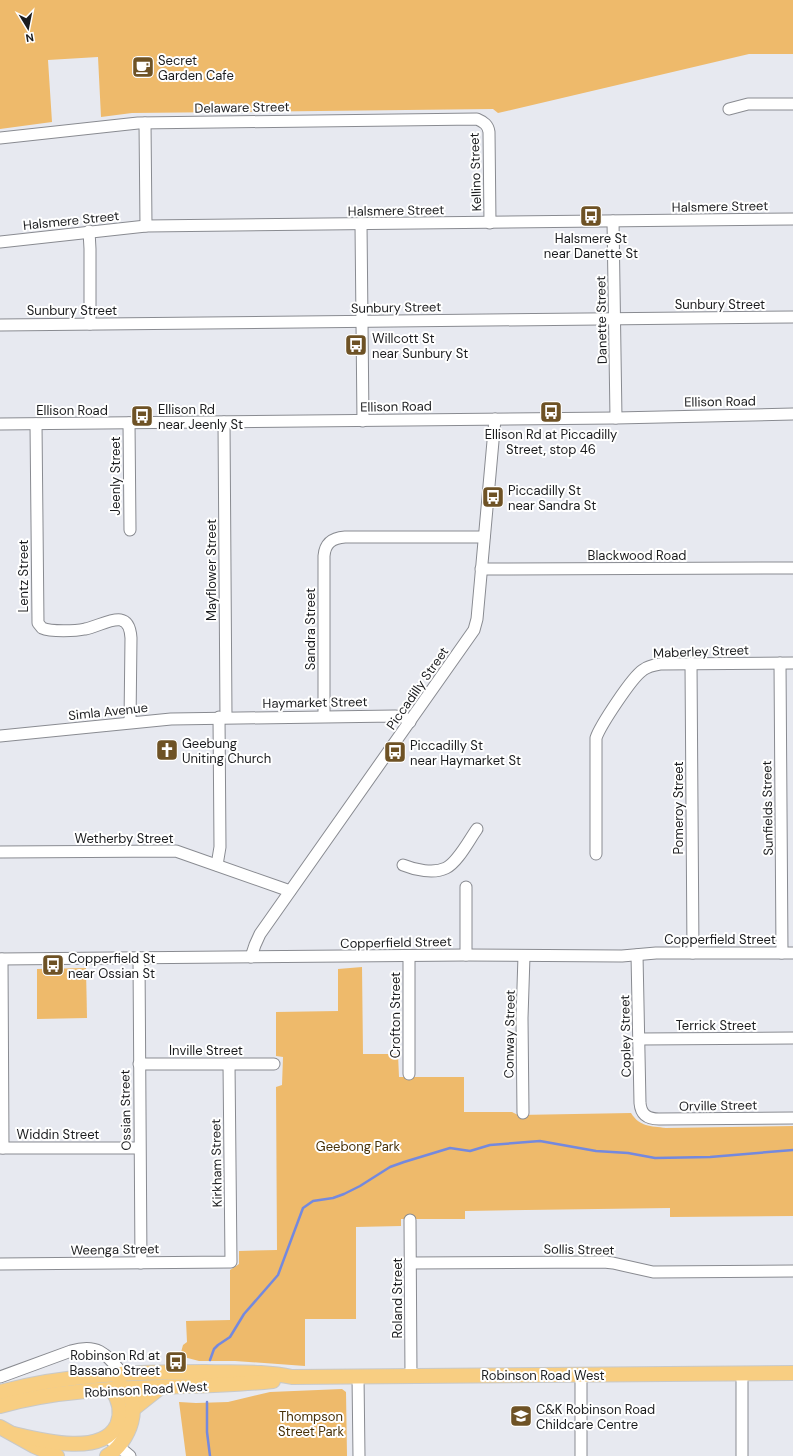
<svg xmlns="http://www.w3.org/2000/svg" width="793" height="1456" font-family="'DM Sans',sans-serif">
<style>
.green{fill:#eeba6b}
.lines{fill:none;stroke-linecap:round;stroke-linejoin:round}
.stream{stroke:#7489de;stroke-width:2.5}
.minor-casing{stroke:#898b91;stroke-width:13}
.major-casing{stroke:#c8c9c9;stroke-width:16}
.minor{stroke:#fff;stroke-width:11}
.major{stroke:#f8ce82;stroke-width:14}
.labels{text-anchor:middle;stroke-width:4;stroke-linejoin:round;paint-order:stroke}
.poi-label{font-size:13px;fill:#1b1c1e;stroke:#fff;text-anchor:start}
.street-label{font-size:13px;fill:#1b1c1e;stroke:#fff}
.park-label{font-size:13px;fill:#473006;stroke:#fff}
</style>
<rect width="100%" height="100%" fill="#e7e9f0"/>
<g class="green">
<polygon points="0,0 793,0 793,54 749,54 498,113 493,109 132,113 101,117 98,57 48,60 52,122 0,129"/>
<path d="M362,967L363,1054H398L399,1077H464V1112H512L518,1115L631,1113C640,1127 650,1126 666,1128L793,1126V1216L670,1217V1208L465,1211V1219H401V1226L356,1227V1319H305V1366L235,1361H199L180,1356L183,1345L187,1342L186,1321L230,1320V1270L239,1264V1251L277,1250L276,1087L282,1085L283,1057L276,1056V1012L338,1011V969Z"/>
<polygon points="86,968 87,1018 37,1019 37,969"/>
<polygon points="342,1389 346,1392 347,1456 186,1456 179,1402 196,1403 228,1402 270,1392"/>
</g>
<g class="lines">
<g class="stream">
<polyline points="210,1360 214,1349 218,1345 230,1337 244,1314 278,1275 303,1208 313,1201 333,1198 344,1194 360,1186 390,1167 404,1162 450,1148 470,1151 490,1145 540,1141 596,1151 628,1153 655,1158 710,1157 793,1150"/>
<polyline points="207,1402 207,1432 210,1456"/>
</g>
<g class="minor-casing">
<g id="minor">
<polyline points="729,109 748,104 793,104"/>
<polyline points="145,123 146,226"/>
<path d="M0,138L138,123L477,119C484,122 488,125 489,132L490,223"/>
<polyline points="613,221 616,418"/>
<polyline points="361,224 363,421"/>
<polyline points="89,231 90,249 90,324"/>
<polyline points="0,242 146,226 793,219"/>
<polyline points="0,325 793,317"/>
<polyline points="224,422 226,717"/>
<polyline points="129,423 130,530"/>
<polyline points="0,424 616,418 793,414"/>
<path d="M36,424L38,623L42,628C51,632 76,631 85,629C103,626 129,605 131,638L130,722"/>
<polyline points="481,569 793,568"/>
<polyline points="691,663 693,953"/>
<polyline points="780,663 782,953"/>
<path d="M324,716V556C325,543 332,538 345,537H484"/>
<polyline points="0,736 171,719 395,716 403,717 410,722"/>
<polyline points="0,852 176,851 290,891"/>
<path d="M596,854V738C600,726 632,677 643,670C648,666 654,665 660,664L793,663"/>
<polyline points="217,865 220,847 219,717"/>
<path d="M403,865C415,870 434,874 446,868C458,862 469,840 477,829"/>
<polyline points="466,887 466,955"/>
<path d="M637,955L640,1103C641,1115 648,1119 659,1119L793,1118"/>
<polyline points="409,956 409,1074"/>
<polyline points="251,957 255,945 260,934 474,630 477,619 495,419"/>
<polyline points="139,958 141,1263"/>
<polyline points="0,959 466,955 622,956 656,953 793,953"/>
<polyline points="2,959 3,1148"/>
<polyline points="640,1039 793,1038"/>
<polyline points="139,1064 274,1064"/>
<polyline points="523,1113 522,1018 524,956"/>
<polyline points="0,1148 139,1148"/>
<polyline points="410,1220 411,1376"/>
<polyline points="411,1263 604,1262 613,1263 653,1272 793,1271"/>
<polyline points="0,1264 231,1262 229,1064"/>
<polyline points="742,1373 742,1456"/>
<polyline points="581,1375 581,1456"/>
<polyline points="358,1376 359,1456"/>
<path d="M0,1377L71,1351C98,1343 106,1354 122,1373"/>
<polyline points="112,1441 130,1456"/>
</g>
</g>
<g class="major-casing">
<g id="major">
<path d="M0,1392C67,1374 135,1372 205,1372C234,1373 264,1371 292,1377L793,1373"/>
<path d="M0,1406C88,1381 182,1391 273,1381"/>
<polyline points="132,1410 161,1387"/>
<polyline points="0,1427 34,1446 57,1456"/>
<path d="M14,1434C43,1441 102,1456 117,1425C122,1413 119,1400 112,1390"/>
<path d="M107,1456C129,1443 146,1402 119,1384"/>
</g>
</g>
<use href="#minor" class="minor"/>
<use href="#major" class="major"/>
</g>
<defs>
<g id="cafe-square" transform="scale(1.15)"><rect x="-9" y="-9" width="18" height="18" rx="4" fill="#6e5225" stroke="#fff"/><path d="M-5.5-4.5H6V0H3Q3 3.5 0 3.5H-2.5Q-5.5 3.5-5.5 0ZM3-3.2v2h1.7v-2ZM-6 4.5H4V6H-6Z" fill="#fff"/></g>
<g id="bus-square" transform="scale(1.15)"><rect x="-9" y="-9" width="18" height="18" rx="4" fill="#6e5225" stroke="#fff"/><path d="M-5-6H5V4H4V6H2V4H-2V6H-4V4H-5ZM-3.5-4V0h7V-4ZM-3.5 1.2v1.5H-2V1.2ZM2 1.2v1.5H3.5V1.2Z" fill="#fff"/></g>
<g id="church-square" transform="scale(1.15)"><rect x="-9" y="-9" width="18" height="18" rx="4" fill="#6e5225" stroke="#fff"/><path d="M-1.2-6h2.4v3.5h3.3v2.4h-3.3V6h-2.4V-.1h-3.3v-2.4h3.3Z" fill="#fff"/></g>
<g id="school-square" transform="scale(1.15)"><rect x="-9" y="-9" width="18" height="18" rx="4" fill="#6e5225" stroke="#fff"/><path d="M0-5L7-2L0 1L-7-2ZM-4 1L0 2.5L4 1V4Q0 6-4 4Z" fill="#fff"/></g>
</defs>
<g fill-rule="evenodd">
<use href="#cafe-square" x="143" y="67"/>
<use href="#bus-square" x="591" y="216"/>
<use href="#bus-square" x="356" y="345"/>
<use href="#bus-square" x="551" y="412"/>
<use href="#bus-square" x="142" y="416"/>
<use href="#bus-square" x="493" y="497"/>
<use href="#church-square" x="167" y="750"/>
<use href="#bus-square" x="395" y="752"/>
<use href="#bus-square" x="53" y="965"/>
<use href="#bus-square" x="176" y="1362"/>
<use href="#school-square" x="521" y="1416"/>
</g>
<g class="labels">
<g class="poi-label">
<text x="158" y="65">Secret<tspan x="158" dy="15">Garden Cafe</tspan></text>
<text x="591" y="243" text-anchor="middle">Halsmere St<tspan x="591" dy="15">near Danette St</tspan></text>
<text x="372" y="343">Willcott St<tspan x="372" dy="15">near Sunbury St</tspan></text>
<text x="158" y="414">Ellison Rd<tspan x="158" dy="15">near Jeenly St</tspan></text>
<text x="551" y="439" text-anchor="middle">Ellison Rd at Piccadilly<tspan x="551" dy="15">Street, stop 46</tspan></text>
<text x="508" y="495">Piccadilly St<tspan x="508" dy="15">near Sandra St</tspan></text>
<text x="182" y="748">Geebung<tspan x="182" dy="15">Uniting Church</tspan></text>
<text x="410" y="750">Piccadilly St<tspan x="410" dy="15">near Haymarket St</tspan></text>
<text x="68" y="963">Copperfield St<tspan x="68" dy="15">near Ossian St</tspan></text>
<text x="160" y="1360" text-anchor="end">Robinson Rd at<tspan x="160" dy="15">Bassano Street</tspan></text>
<text x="536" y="1414">C&amp;K Robinson Road<tspan x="536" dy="15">Childcare Centre</tspan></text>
</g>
<g class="street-label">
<text transform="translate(242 107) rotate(-1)" y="5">Delaware Street</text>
<text transform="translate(475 172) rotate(-92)" y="5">Kellino Street</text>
<text transform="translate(720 206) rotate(-1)" y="5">Halsmere Street</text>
<text transform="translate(396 210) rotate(-1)" y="5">Halsmere Street</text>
<text transform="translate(71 220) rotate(-6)" y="5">Halsmere Street</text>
<text x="720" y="309">Sunbury Street</text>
<text transform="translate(396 307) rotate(-1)" y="5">Sunbury Street</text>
<text x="72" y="315">Sunbury Street</text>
<text transform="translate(601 320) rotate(-91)" y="5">Danette Street</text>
<text transform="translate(720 401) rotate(-1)" y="5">Ellison Road</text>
<text transform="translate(396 406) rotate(-1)" y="5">Ellison Road</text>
<text x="72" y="415">Ellison Road</text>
<text transform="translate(115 476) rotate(-90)" y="5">Jeenly Street</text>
<text x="637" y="560">Blackwood Road</text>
<text transform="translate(211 570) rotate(-90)" y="5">Mayflower Street</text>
<text transform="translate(23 576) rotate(-90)" y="5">Lentz Street</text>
<text transform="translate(310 629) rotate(-90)" y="5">Sandra Street</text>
<text transform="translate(701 651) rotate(-2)" y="5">Maberley Street</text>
<text transform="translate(417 688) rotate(-55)" y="5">Piccadilly Street</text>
<text transform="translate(315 702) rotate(-1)" y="5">Haymarket Street</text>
<text transform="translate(108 711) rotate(-6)" y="5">Simla Avenue</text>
<text transform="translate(678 808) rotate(-90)" y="5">Pomeroy Street</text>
<text transform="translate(767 808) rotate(-91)" y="5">Sunfields Street</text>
<text x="124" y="843">Wetherby Street</text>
<text x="720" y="944">Copperfield Street</text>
<text transform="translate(396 942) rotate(-1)" y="5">Copperfield Street</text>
<text transform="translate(395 1015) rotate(-90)" y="5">Crofton Street</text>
<text x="716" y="1030">Terrick Street</text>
<text transform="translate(509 1034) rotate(-89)" y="5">Conway Street</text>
<text transform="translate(625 1036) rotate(-91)" y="5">Copley Street</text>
<text x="206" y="1055">Inville Street</text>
<text transform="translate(718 1105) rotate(-1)" y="5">Orville Street</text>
<text transform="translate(125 1110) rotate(-91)" y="5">Ossian Street</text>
<text x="58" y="1139">Widdin Street</text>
<text transform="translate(216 1163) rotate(-91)" y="5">Kirkham Street</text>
<text transform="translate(115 1249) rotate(-1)" y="5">Weenga Street</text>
<text transform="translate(579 1249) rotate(1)" y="5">Sollis Street</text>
<text transform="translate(397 1298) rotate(-90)" y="5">Roland Street</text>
<text x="543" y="1380">Robinson Road West</text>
<text transform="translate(146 1389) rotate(-3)" y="5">Robinson Road West</text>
</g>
<g class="park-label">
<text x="358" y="1151">Geebong Park</text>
<text x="311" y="1421">Thompson<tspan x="311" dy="15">Street Park</tspan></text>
</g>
</g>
<g transform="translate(28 28) rotate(170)" stroke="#ffffff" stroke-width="3" paint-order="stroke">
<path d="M0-3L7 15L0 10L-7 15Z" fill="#1b1c1e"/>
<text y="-6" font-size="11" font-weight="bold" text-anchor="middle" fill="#1b1c1e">N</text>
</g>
</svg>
